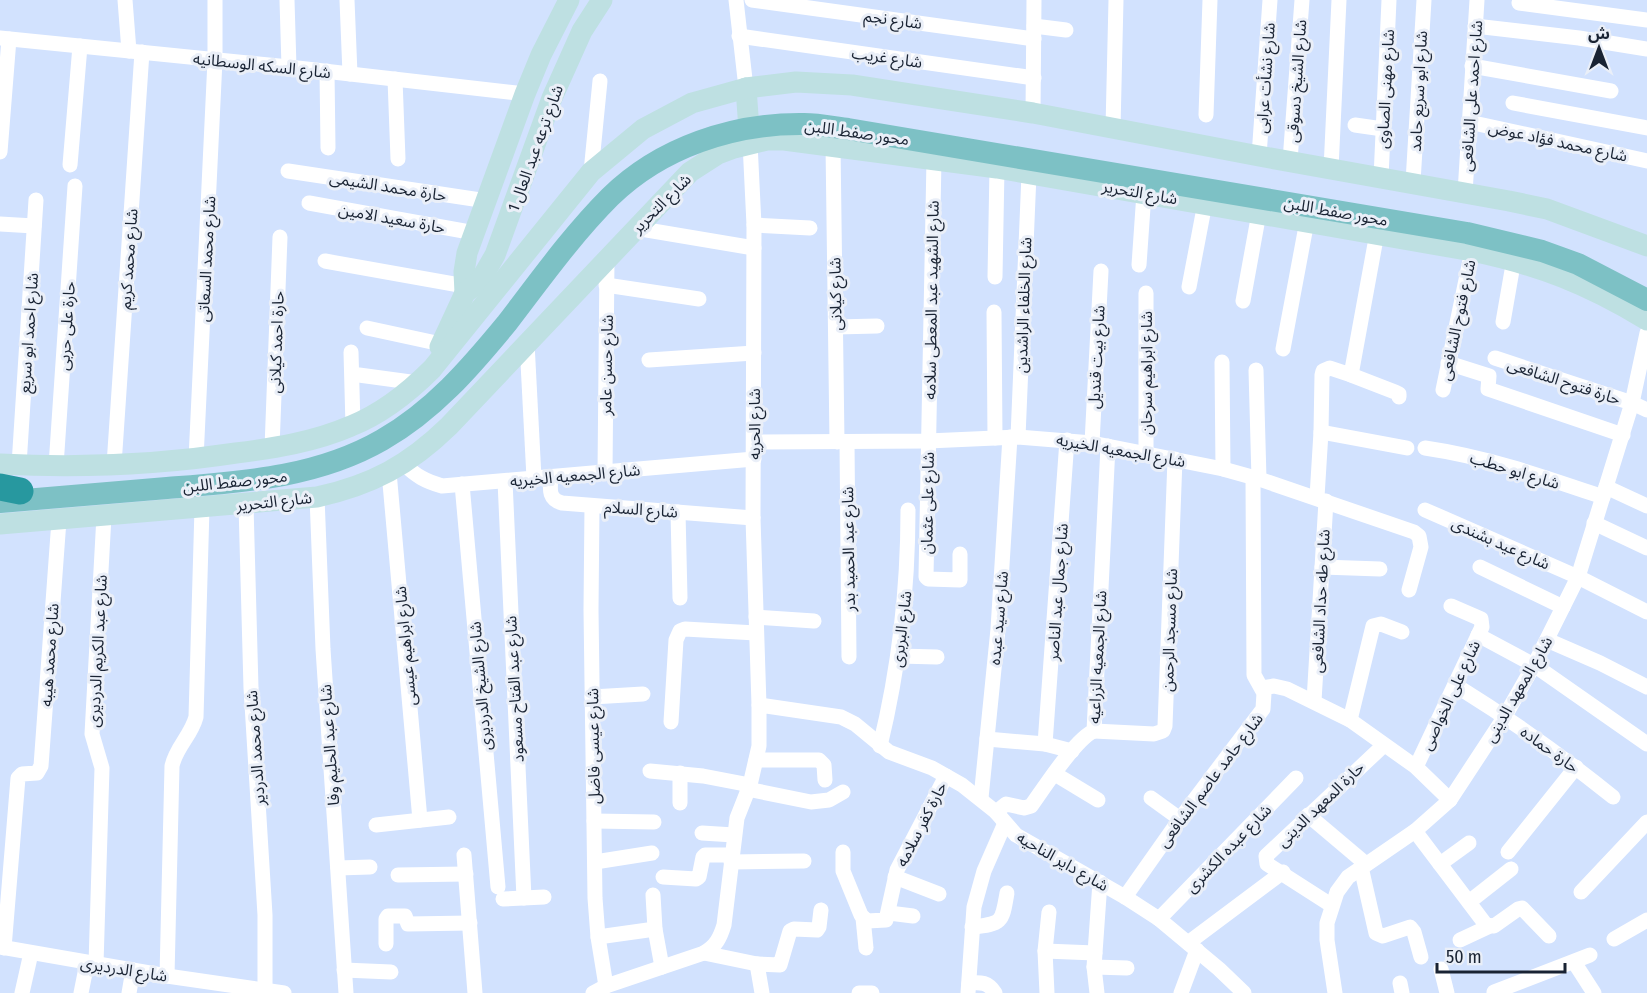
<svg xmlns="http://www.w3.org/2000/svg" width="1647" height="993" font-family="'Fira Sans Condensed','Noto Sans Arabic',sans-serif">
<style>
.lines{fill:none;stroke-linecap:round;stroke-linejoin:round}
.street{stroke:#fff;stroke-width:15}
.secondary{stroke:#bee0e2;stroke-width:21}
.primary{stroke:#7dc1c5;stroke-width:22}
.highway{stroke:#27989f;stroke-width:27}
.labels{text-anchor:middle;stroke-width:6;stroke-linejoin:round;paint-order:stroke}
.street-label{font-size:16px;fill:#192333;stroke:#eaeff8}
</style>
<rect width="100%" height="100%" fill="#d2e2fe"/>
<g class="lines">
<g class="street">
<polyline points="125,0 129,51"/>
<polyline points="287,0 289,67"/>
<polyline points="347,0 350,74"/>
<polyline points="736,0 746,88"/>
<polyline points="752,0 1034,39"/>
<polyline points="1519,3 1647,20"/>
<polyline points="1034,26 1066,30"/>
<polyline points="1475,26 1579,38 1647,49"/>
<polyline points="739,36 1034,78"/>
<polyline points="0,38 289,67 525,94"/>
<polyline points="1472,66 1611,91"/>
<polyline points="327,71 328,148"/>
<polyline points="395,79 398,159"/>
<polyline points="1513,103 1647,128"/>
<polyline points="1033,113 1034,0"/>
<polyline points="1206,115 1210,0"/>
<polyline points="1469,122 1647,161"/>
<polyline points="1355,125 1383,129"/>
<polyline points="1113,128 1116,0"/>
<polyline points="750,143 754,225 753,518 759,705"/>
<polyline points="833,145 837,442"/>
<polyline points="0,152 9,39"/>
<polyline points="1259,156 1270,0"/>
<polyline points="934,159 926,577 928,579 960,580 960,554"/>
<polyline points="1290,161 1302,0"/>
<polyline points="70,165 80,46"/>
<polyline points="1331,169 1339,0"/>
<polyline points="288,171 487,201"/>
<polyline points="591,172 600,81"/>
<polyline points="1381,178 1389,0"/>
<polyline points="1413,182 1424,0"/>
<polyline points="1465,193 1477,0"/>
<polyline points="309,203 475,233"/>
<polyline points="0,224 34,226"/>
<polyline points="754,225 810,228"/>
<polyline points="635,228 754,248"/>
<polyline points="325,261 465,286"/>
<polyline points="1139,265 1144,193"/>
<polyline points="995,277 997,168"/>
<polyline points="606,285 699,299"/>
<polyline points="1189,287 1205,203"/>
<polyline points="1243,301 1259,213"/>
<polyline points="994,312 995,438"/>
<polyline points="1503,322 1514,259"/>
<polyline points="836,327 877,326"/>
<polyline points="367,328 441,344"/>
<polyline points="527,343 534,478"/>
<polyline points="1283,349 1307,221"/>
<polyline points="351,352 353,426"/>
<polyline points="1495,358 1632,403 1647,410"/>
<polyline points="649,360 754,353"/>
<polyline points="1222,362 1223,469"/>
<polyline points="1448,363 1489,376 1488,389 1623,435"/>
<polyline points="1256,370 1259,479"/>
<polyline points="359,375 418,383"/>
<polyline points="1351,375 1395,392 1399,394 1399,397"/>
<polyline points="1443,390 1472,251"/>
<polyline points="1321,432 1407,448"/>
<polyline points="1018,437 1029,174"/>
<polyline points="754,442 928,441 1018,437 1092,443 1223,469 1259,479 1414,532 1419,536 1421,547 1409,590"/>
<polyline points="847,442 849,657"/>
<polyline points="1092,443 1101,271"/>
<polyline points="272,448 280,237"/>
<path d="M1425,448C1487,457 1544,477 1603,497"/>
<polyline points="1146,453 1146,293"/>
<polyline points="196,459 215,60 215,0"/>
<path d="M404,464C416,476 425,481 442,486L754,459"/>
<polyline points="19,465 36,200"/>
<polyline points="114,465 142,52"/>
<polyline points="56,466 75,186"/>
<polyline points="389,472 420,820"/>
<polyline points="605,472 607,259"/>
<path d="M551,477C550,489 548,499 562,503L753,518"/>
<polyline points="505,481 524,898"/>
<polyline points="462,484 498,887"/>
<polyline points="1606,487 1647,506"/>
<polyline points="317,497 323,649 346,993"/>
<polyline points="1317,497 1321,432 1322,375 1323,371 1330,368 1351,375 1377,233"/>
<polyline points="246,505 251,688 265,915 265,990"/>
<polyline points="592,506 591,610 595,898 598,937 606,986"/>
<polyline points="1425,510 1578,577 1647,612"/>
<polyline points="678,512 680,598"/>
<polyline points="1594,523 1647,548"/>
<polyline points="1322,567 1380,569"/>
<polyline points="1480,567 1563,607"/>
<polyline points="756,617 814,621"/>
<polyline points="1478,635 1534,665 1647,744"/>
<polyline points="1547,640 1600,663 1647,687"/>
<polyline points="899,656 937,657"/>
<path d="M1455,685C1510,719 1562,756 1613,797"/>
<polyline points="1262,688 1274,686 1287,689 1350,720 1416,767 1450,800"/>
<polyline points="592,697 643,694"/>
<polyline points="1314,701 1326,501"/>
<polyline points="1350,720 1373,626 1381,624 1402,632"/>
<polyline points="671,722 676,640 680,631 685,629 756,633"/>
<polyline points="1094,731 1154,734 1163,731 1165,726 1175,459"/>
<polyline points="987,739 1045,744 1072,751"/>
<polyline points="1045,744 1067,440"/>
<path d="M880,746C899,668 908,590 908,510"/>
<polyline points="756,760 819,760 824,765 825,780"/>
<polyline points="1416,767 1482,627 1481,619 1451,606"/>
<polyline points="650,771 703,776 750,785"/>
<polyline points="680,773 680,803"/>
<polyline points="1055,774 1098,800"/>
<polyline points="747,789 811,802 829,800 843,792"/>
<polyline points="981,798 998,629 1010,437"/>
<polyline points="1151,798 1180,819"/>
<path d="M996,812L1006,804L1024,808L1031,806C1044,788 1076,738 1094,731L1108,446"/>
<polyline points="1308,815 1366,864"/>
<polyline points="594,821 654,822"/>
<polyline points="376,825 449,817"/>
<polyline points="1415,831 1486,925 1494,926 1518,909 1522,908 1549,936"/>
<polyline points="702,833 734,835"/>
<polyline points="843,852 843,871 861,915 867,921 886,920 897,870 946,776"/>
<polyline points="1508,852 1576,767"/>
<polyline points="464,855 475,993"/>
<polyline points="595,862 652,853"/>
<polyline points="731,862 804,861"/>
<polyline points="1440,864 1469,843"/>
<polyline points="1361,867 1376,933 1383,936 1410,927 1414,932 1421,957"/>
<polyline points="338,868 370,867"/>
<polyline points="398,875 466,874"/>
<polyline points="663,877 696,879 699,877 703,857 705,855 732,855"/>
<polyline points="895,877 939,894"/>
<polyline points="1581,892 1647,822"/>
<polyline points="653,895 655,929 662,967"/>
<polyline points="1125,897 1180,819 1263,709 1264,693 1254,675 1253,477"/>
<polyline points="503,899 544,897"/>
<polyline points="1469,902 1511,869"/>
<polyline points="1331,905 1267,864 1266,856 1384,745"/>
<polyline points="889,913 913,916"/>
<polyline points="863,918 866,948"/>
<polyline points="1159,919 1296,778"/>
<path d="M972,927C1003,924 1002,922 1007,893"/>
<polyline points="598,937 655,929"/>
<polyline points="1614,939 1647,920"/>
<polyline points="1460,940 1490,926"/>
<polyline points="1188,943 1283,872"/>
<polyline points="386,944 386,919 388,916 405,916 408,924 470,923"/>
<polyline points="0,947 167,976 284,993"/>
<polyline points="4,948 18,778 22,774 37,773 41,766 59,520"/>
<polyline points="1045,951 1095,953"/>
<polyline points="704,953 757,964 780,965 790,931 794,929 817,930 819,927 821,910"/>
<polyline points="1574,962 1594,993"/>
<polyline points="96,964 102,768 92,734 104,516"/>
<polyline points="757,964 762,993"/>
<polyline points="1094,967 1127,968"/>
<polyline points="1441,969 1447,993"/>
<polyline points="344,970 391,972"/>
<path d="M167,976L172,766C176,747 191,736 196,717L202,508"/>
<path d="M969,983C981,982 988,982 995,993"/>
<polyline points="1400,983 1402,993"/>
<polyline points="1494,992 1590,955"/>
<polyline points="22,993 31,953"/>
<polyline points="81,993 87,963"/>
<polyline points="129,993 133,970"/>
<path d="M593,993L606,986L704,953C716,946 720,938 724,925L737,818L750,785L759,746V705L841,717L855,724L889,752L932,768L962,785L996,812L1016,835L1125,897L1159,919L1219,969L1244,993"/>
<polyline points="859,993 872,993"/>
<polyline points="968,993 974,907 984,871 1005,823"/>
<polyline points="1047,993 1045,951 1049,912"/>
<polyline points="1097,993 1094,967 1100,882"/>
<polyline points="1181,993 1197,950"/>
<polyline points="1335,993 1327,940 1327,923 1337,892 1348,877 1415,831 1450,800 1505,716 1534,665 1578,577 1632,403 1647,333"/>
</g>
<g class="secondary">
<polyline points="746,88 750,143"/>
<polyline points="465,293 464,272 467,253 525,94 541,55 569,0"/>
<polyline points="440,347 465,293 480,281 495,255 552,98 582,31 602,0"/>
<path d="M0,464C79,468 158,465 236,453C275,448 314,442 351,426C381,414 409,392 432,369L591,172L643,129L692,103L746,88L796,82L852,85L1033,113L1259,156L1509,201L1547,209L1647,246"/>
<path d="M0,524L317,497C372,485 409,465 449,426L690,172L718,154L734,148L767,140H784L997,168L1472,251C1539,265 1588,284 1647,320"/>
</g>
<path class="primary" d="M0,502C56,497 112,493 167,488C241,482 316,478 382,440C433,411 470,368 507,323C540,280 572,235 610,197C661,147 734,123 804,124C818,124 833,127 848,129L1467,233L1542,251L1578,264L1647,300"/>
<polyline class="highway" points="0,487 20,491"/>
</g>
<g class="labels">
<g class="street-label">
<text transform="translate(893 19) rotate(8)" y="6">شارع نجم</text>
<text transform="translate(887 57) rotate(8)" y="6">شارع غريب</text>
<text transform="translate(262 65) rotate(6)" y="6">شارع السكه الوسطانيه</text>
<text transform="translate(1265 78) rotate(-86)" y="6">شارع نشأت عرابى</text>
<text transform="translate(1296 81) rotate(-86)" y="6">شارع الشيخ دسوقى</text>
<text transform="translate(1385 89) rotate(-87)" y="6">شارع مهنى الصاوى</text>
<text transform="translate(1418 91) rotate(-87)" y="6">شارع ابو سريع حامد</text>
<text transform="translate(1471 96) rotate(-86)" y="6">شارع احمد على الشافعى</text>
<text transform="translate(857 132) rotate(8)" y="6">محور صفط اللبن</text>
<text transform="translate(1558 141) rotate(12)" y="6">شارع محمد فؤاد عوض</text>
<text transform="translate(535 148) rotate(-70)" y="6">شارع ترعه عبد العال 1</text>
<text transform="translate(388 186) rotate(9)" y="6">حارة محمد الشيمى</text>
<text transform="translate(1140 192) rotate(10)" y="6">شارع التحرير</text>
<text transform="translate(661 203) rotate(-45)" y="6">شارع التحرير</text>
<text transform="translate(1336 211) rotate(10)" y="6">محور صفط اللبن</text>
<text transform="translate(392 218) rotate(10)" y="6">حارة سعيد الامين</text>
<text transform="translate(128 259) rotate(-86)" y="6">شارع محمد كريم</text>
<text transform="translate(206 259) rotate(-87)" y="6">شارع محمد السعاتى</text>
<text transform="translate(835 294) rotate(-91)" y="6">شارع كيلانى</text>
<text transform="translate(931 300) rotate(-89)" y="6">شارع الشهيد عبد المعطى سلامه</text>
<text transform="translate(1023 305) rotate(-88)" y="6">شارع الخلفاء الراشدين</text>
<text transform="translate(1457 320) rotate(-78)" y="6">شارع فتوح الشافعى</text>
<text transform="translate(66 326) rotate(-86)" y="6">حارة على حربى</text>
<text transform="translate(28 333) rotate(-86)" y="6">شارع احمد ابو سريع</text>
<text transform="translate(276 342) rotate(-88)" y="6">حارة احمد كيلانى</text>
<text transform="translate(1096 357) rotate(-87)" y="6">شارع بيت قنديل</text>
<text transform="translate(606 365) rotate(-89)" y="6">شارع حسن عامر</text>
<text transform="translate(1146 373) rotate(-90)" y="6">شارع ابراهيم سرحان</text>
<text transform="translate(1564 381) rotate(18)" y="6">حارة فتوح الشافعى</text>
<text transform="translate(754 424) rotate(-90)" y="6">شارع الحريه</text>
<text transform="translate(1121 450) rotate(10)" y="6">شارع الجمعيه الخيريه</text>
<text transform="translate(1515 470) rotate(17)" y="6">شارع ابو حطب</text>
<text transform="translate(575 475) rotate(-5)" y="6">شارع الجمعيه الخيريه</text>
<text transform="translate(235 481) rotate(-6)" y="6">محور صفط اللبن</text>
<text transform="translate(274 501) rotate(-6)" y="6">شارع التحرير</text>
<text transform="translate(927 503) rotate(-89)" y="6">شارع على عثمان</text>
<text transform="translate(641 509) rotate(4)" y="6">شارع السلام</text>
<text transform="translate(1501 543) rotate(24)" y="6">شارع عيد بشندى</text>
<text transform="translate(848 549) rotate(-91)" y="6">شارع عبد الحميد بدر</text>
<text transform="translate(1057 592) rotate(-86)" y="6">شارع جمال عبد الناصر</text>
<text transform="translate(1320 601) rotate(-87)" y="6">شارع طه حداد الشافعى</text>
<text transform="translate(998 618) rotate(-85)" y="6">شارع سيد عبده</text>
<text transform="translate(901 629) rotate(-83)" y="6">شارع البربرى</text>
<text transform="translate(1169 630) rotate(-88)" y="6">شارع مسجد الرحمن</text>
<text transform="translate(405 646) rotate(-95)" y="6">شارع ابراهيم عيسى</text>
<text transform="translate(97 651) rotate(-87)" y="6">شارع عبد الكريم الدرديرى</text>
<text transform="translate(49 655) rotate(-86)" y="6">شارع محمد هيبه</text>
<text transform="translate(1097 657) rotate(-87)" y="6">شارع الجمعيه الزراعيه</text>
<text transform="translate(480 686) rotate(-95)" y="6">شارع الشيخ الدرديرى</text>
<text transform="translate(514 689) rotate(-93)" y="6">شارع عبد الفتاح مسعود</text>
<text transform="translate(1518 689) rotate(-60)" y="6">شارع المعهد الدينى</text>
<text transform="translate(1450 695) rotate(-65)" y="6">شارع على الخواصى</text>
<text transform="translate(329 745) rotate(-94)" y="6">شارع عبد الحليم وفا</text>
<text transform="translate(593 746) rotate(-91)" y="6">شارع عيسى فاضل</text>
<text transform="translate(255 748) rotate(-94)" y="6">شارع محمد الدردير</text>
<text transform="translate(1550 749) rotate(36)" y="6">حارة حماده</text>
<text transform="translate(1210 780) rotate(-53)" y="6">شارع حامد عاصم الشافعى</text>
<text transform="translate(1320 804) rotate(-44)" y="6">حارة المعهد الدينى</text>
<text transform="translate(921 824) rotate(-63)" y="6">حارة كفر سلامه</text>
<text transform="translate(1228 848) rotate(-46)" y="6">شارع عبده الكشرى</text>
<text transform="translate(1063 861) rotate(30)" y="6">شارع داير الناحيه</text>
<text transform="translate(124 969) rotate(9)" y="6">شارع الدرديرى</text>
</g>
</g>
<g transform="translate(1599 48)" stroke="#eaeff8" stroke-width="4.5" paint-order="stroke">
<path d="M0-4.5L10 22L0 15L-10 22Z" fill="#192333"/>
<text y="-9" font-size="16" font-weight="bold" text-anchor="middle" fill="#192333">ش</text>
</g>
<path d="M1437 963v9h128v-9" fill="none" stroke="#192333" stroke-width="3"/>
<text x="1446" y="963" font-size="18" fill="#192333" stroke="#eaeff8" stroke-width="4.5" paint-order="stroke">50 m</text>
</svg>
